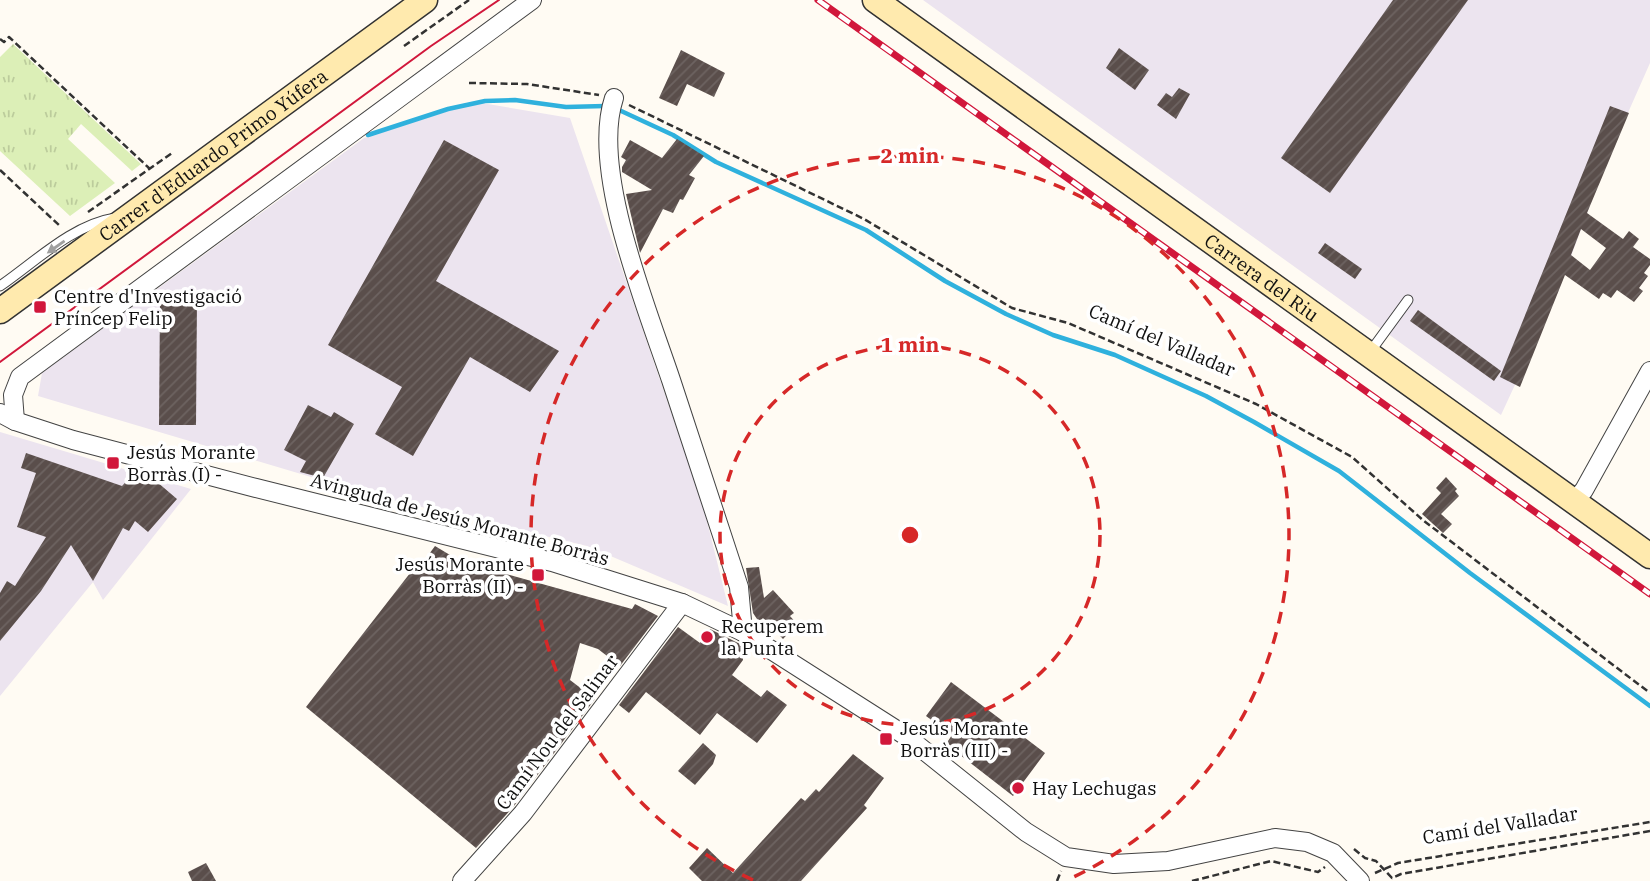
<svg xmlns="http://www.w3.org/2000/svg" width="1650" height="881" font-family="'IBM Plex Serif',serif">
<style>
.industrial{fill:#ece4ef}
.grass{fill:url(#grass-tufts)}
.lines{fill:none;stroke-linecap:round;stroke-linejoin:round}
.stream{stroke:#2fb1dd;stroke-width:4.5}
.building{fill:url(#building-hatch);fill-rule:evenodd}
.lane-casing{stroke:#434343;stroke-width:11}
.street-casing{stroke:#434343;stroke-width:20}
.secondary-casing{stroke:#323232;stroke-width:27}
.path{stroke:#323232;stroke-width:2.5;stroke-dasharray:7 3.5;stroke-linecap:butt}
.lane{stroke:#fff;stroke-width:9}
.street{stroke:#fff;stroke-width:18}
.secondary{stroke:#ffeaae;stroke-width:24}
.tram{stroke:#d1173b;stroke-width:2}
.rail-casing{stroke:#d1173b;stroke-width:7}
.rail{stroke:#fff;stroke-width:4.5;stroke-dasharray:13;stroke-linecap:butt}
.oneway{fill:#9f9f9f}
.ring{fill:none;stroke:#d62828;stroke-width:3.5;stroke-dasharray:12 9}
.poi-dot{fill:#d1173b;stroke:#fff;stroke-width:2.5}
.labels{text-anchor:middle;stroke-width:7;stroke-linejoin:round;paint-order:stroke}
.street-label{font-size:19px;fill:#101010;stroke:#fff}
.poi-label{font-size:19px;fill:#101010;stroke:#fff;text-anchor:start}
.centre{fill:#d62828;stroke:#fff;stroke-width:3.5}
.ring-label{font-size:21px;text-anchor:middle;font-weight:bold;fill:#d62828;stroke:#fff;stroke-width:7;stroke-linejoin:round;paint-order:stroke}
</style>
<defs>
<pattern id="grass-tufts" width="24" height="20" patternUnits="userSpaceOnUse" patternTransform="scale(1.75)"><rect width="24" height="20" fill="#dcefb7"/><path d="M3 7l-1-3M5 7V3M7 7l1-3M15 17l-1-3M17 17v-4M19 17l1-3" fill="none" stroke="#bccc9c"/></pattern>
<pattern id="building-hatch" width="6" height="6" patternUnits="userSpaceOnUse" patternTransform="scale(1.75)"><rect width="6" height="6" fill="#5a4e4b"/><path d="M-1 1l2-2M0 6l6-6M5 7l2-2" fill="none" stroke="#6d6361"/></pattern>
</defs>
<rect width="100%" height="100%" fill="#fffbf3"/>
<g class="industrial">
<polygon points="923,0 1650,0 1650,63 1604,167 1558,292 1501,415"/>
<polygon points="476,102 570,118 703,505 728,606 587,546 375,496 38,396 42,373 364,138"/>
<polygon points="0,432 191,489 103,600 93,582 0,696"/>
</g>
<polygon class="grass" points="13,44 141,164 132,171 81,124 68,139 115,183 70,216 0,151 0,57"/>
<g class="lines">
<g class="stream">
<polyline points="619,110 673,135 716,162 866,230 945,281 1006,314 1053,335 1115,355 1206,396 1254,422 1339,471 1470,573 1650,706"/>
<polyline points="368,135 448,109 485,101 515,100 566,107 605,106"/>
</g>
</g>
<g class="building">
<polygon points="1393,0 1468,0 1330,193 1281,158"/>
<polygon points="1119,48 1149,70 1135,90 1106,68"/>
<polygon points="681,50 725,73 714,97 687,84 677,106 659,98"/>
<polygon points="1179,88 1190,94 1176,119 1157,105 1166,93 1172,97"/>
<path d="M1610,106L1629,113L1587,213L1623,239L1629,231L1639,239L1633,247L1650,259V265L1644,273L1648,276L1639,288L1643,291L1634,302L1617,290L1611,298L1603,293L1599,299L1565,275L1520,387L1500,377ZM1581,229L1606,248L1590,270L1571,255Z"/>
<polygon points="677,139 704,156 689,175 695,178 683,200 680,199 673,213 663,209 640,253 626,194 652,190 622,172 622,167 626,160 621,157 630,140 662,158"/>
<polygon points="444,140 499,170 436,281 559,351 530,392 470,357 413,456 375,434 402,387 328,345"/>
<polygon points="1325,243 1362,269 1355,279 1318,253"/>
<polygon points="160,299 197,299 196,425 159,425"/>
<polygon points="1418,310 1501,371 1494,381 1410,321"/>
<polygon points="308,405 331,417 334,412 354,424 323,478 300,472 306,461 284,450"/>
<polygon points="26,453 122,486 138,469 143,470 177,499 148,532 135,521 129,531 123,528 93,581 71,545 41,591 0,641 0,593 7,581 15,586 46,537 17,527 36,473 21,468"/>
<polygon points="1446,477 1457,489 1455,491 1459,496 1441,514 1452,524 1443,533 1422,514 1441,493 1436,488"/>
<polygon points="435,546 460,561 632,609 635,604 658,616 620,666 598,649 580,643 570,680 595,699 514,806 476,848 306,707 421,559 424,561"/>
<polygon points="759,567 764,598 773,590 794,613 790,616 797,624 783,639 763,618 759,622 753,613 746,568"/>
<polygon points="678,627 700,643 710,629 742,645 743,660 732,675 761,697 767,690 787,705 757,743 717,713 700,735 646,692 629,713 619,705"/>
<polygon points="951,682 1045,753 1013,796 946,744 952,735 926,716"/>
<polygon points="703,743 716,755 713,764 695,785 678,771"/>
<polygon points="853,754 884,778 864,805 867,808 801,881 702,881 689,868 707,848 733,873 801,798 805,801 816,789 819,792"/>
<polygon points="206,863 216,881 192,881 188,872"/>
</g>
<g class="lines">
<g class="lane-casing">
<g id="lane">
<path d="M0,286C35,262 72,225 115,218"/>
<polyline points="1370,352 1408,300"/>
</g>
</g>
<g class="street-casing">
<g id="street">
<path d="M614,98C590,170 647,308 671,380C693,449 716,518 739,587L743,632"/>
<polyline points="0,413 15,421 73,440 256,488 552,562 682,603 743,632 906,736 1026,832 1066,857 1114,864 1168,861 1275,838 1307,842 1333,853 1360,881"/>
<polyline points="15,421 13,395 20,377 532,0"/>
<polyline points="1574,502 1584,490 1650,371"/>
<polyline points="462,881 523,813 682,603"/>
</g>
</g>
<g class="secondary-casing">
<g id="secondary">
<path id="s1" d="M875,0L1650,556"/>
<path id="s2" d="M0,311L425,0"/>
</g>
</g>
<g class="path">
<polyline points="0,39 4,42 9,37 150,169"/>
<polyline points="404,46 469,0"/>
<polyline points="469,83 527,84 599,95"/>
<polyline points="629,105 864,219 1012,308 1068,323 1256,404 1352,457 1424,521 1650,693"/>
<polyline points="0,170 61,227"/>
<polyline points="88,212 172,153"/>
<polyline points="1354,849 1365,858 1376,861 1392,878 1401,874 1650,831"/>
<polyline points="1375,873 1398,863 1650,822"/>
<polyline points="1057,881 1061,871"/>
<polyline points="1192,881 1271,861 1318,872 1325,867"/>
</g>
<use href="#lane" class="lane"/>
<use href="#street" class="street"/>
<use href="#secondary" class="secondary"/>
<polyline class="tram" points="0,362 431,46 499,0"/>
<g class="rail-casing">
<polyline id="rail" points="818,0 1650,594"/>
</g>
<use href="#rail" class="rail"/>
</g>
<defs><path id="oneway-solid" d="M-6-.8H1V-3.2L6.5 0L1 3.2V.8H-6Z" transform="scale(1.75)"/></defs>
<use class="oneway" href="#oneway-solid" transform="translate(56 247) rotate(145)"/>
<g class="ring">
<circle cx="910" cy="535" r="190"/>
<path d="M753 880A379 379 0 1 1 1067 880"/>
</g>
<g class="poi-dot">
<rect x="33" y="300" width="14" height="14" rx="3.5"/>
<rect x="106" y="456" width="14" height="14" rx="3.5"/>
<rect x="531" y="568" width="14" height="14" rx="3.5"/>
<circle cx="707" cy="637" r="7"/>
<rect x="879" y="732" width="14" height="14" rx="3.5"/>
<circle cx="1018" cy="788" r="7"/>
</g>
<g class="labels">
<g class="street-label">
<text dy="7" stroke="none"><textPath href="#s2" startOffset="264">Carrer d'Eduardo Primo Yúfera</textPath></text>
<text dy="7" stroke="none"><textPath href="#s1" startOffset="476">Carrera del Riu</textPath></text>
<text transform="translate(1162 340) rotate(23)" y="7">Camí del Valladar</text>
<text transform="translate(460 519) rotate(15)" y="7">Avinguda de Jesús Morante Borràs</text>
<text transform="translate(557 732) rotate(-53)" y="7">Camí Nou del Salinar</text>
<text transform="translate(1500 825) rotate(-9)" y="7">Camí del Valladar</text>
</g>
<g class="poi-label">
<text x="54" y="303">Centre d'Investigació<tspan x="54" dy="22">Príncep Felip</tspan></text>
<text x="127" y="459">Jesús Morante<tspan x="127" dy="22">Borràs (I) -</tspan></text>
<text x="524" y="571" text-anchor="end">Jesús Morante<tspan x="524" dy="22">Borràs (II) -</tspan></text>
<text x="721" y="633">Recuperem<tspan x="721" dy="22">la Punta</tspan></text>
<text x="900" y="735">Jesús Morante<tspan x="900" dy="22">Borràs (III) -</tspan></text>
<text x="1032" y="795">Hay Lechugas</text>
</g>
</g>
<circle cx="910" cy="535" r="10" class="centre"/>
<g class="ring-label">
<text x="910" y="163">2 min</text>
<text x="910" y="352">1 min</text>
</g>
</svg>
